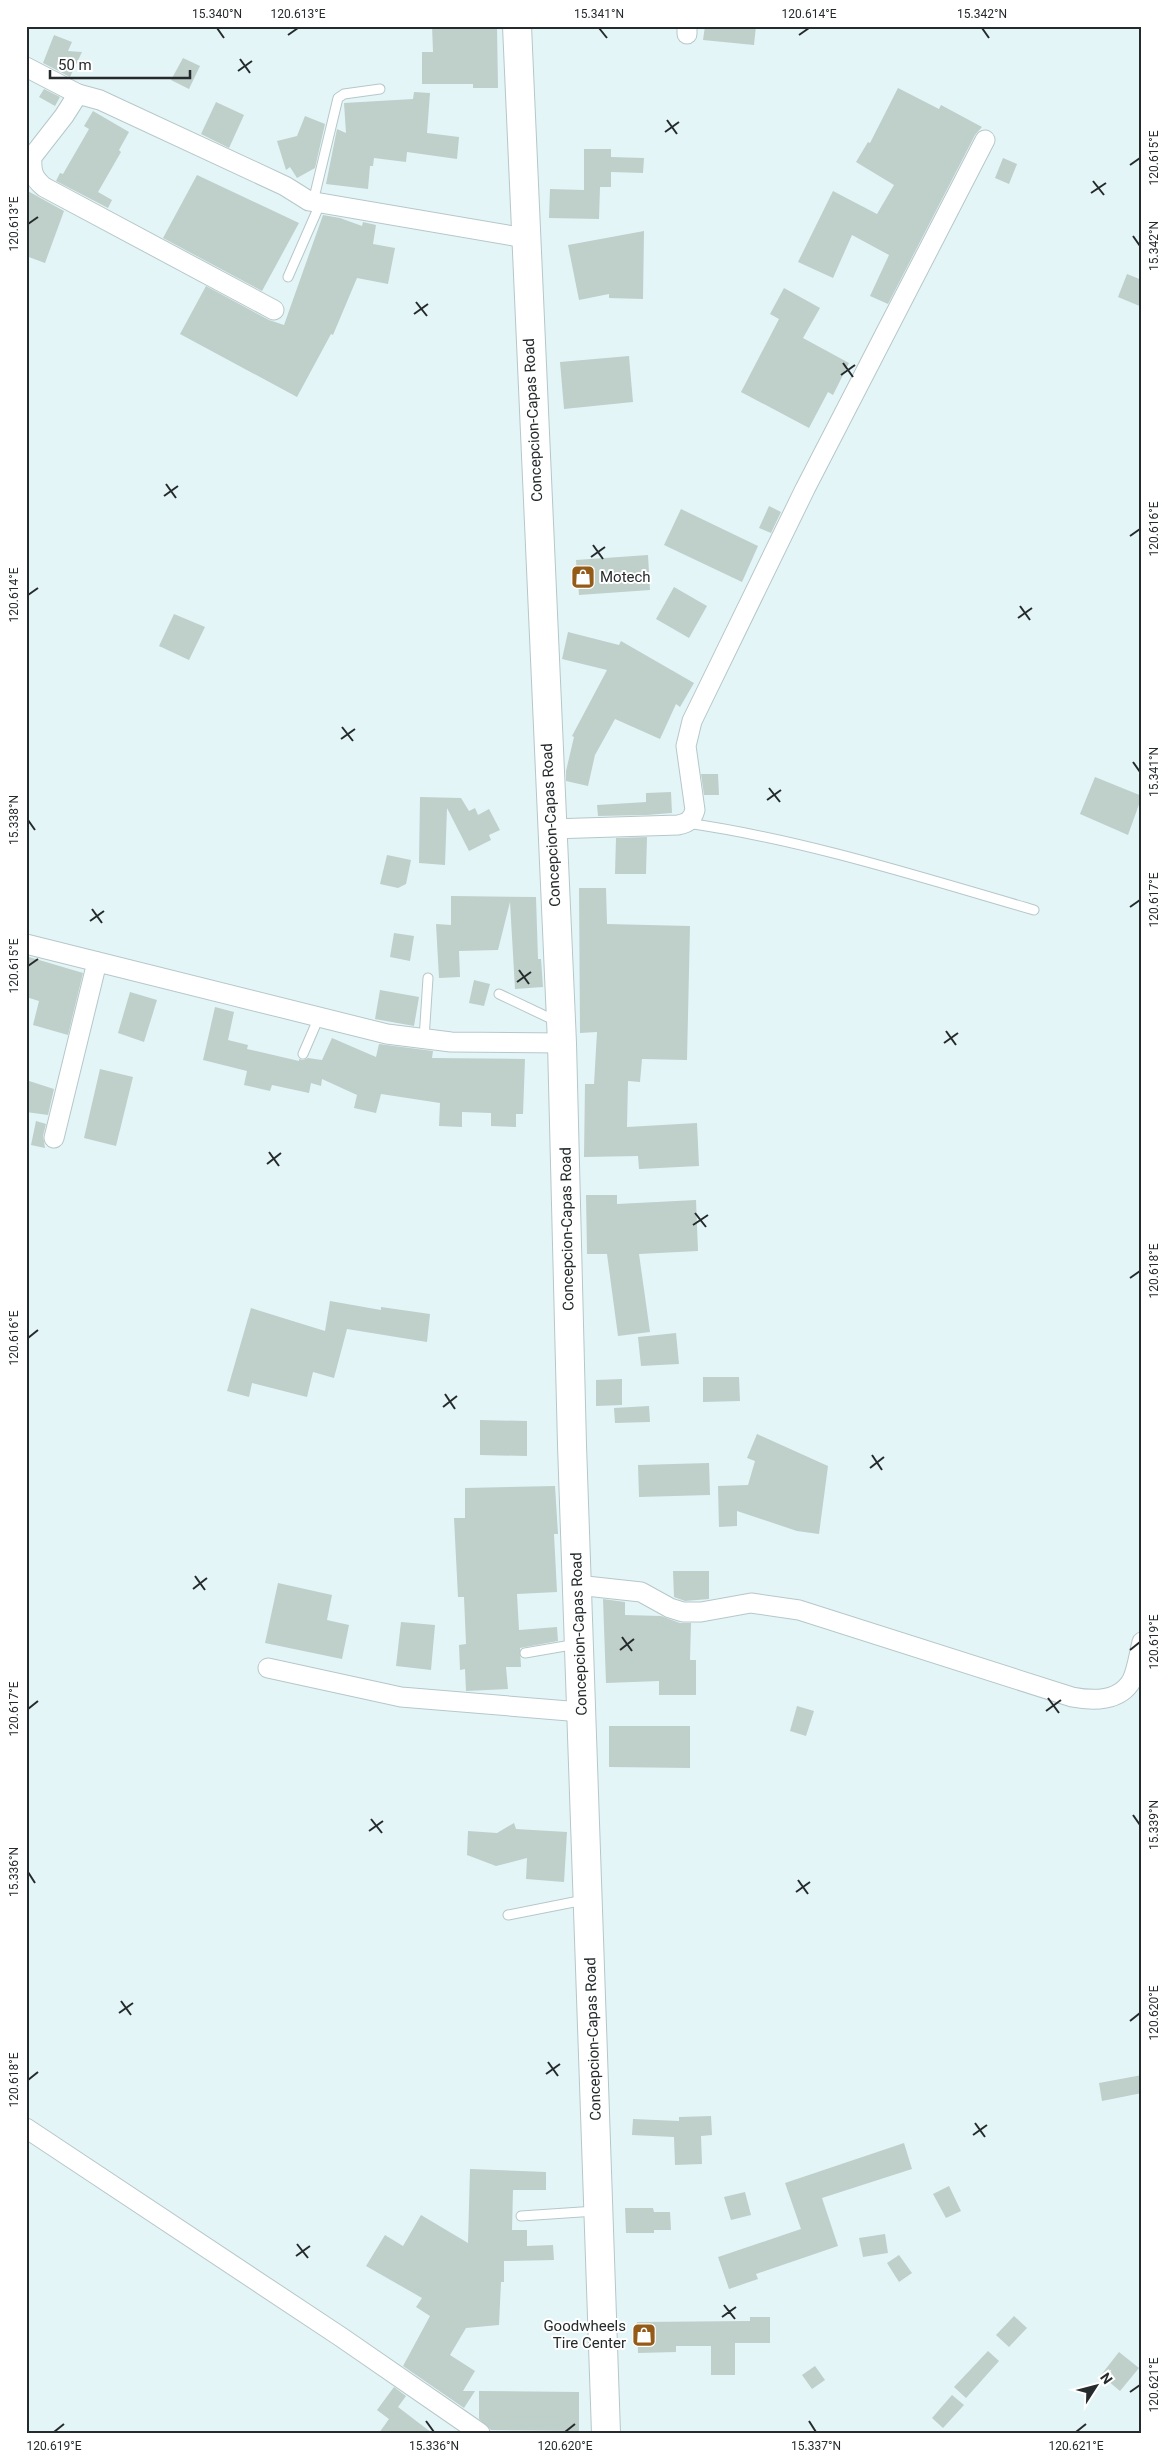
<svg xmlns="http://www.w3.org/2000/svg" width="1168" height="2459" font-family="Roboto,sans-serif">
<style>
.building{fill:#bfcfca}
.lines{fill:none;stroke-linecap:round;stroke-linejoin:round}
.service-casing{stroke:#b6c7c9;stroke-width:11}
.minor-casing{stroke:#b6c7c9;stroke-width:21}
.primary-casing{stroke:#b6c7c9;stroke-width:30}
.service{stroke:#fff;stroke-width:9}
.minor{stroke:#fff;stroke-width:19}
.primary{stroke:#fff;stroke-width:28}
.ticks{fill:none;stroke:#252b2c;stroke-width:2}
.labels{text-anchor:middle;stroke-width:4;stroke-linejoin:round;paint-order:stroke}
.street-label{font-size:15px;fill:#252b2c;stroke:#fff}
.poi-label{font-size:15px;fill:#252b2c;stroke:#fff;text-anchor:start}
.neatline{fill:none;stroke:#252b2c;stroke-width:2}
.ticks-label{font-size:12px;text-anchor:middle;fill:#252b2c}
</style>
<rect width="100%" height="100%" fill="#e4f5f7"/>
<g class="building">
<polygon points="432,26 497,26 498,88 473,88 473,84 422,84 422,52 433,52"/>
<polygon points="705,26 756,26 754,45 703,40"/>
<polygon points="54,35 72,42 68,51 82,52 70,77 43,63"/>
<polygon points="183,58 200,66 189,89 171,80"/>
<polygon points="898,88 939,109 941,105 982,127 975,135 888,304 870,296 889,255 852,235 833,278 798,262 833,191 877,214 894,185 856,162 868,142 870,143"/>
<polygon points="44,89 60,97 55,106 39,97"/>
<polygon points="414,92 430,93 427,133 459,137 457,159 407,152 406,162 374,158 373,166 370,166 368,189 326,184 337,129 346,133 344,103 413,99"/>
<polygon points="216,102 244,115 229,148 201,134"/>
<polygon points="93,111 129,132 119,150 121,152 98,192 112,200 108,208 56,181 60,173 63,174 89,129 84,126"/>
<polygon points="305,116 325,124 315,168 297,178 290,167 286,170 277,141 297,136"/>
<polygon points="584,149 611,149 611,157 644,158 643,173 611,172 611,187 600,187 599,219 549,218 550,189 584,190"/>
<polygon points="1003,158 1017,164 1009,184 995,178"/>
<polygon points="197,175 299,223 262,291 163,238"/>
<polygon points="26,190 64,211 45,263 26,256"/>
<polygon points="323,215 340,218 362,226 363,222 376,225 373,244 395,248 388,284 357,278 333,335 331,334 297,397 180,334 206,286 269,320 284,325"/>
<polygon points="644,231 643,299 609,298 609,294 579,300 568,245"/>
<polygon points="1127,274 1142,280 1142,307 1118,297"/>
<polygon points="784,288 820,308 803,338 849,363 833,395 828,392 809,428 741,392 779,319 770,314"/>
<polygon points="629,356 633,402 564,409 560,362"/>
<polygon points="769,506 781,512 771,533 759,528"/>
<polygon points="681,509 758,546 742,582 664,545"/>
<polygon points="648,555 650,590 579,595 576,560"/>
<polygon points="674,587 707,606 689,638 656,619"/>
<polygon points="174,614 205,627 189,660 159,646"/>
<polygon points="568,632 619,645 621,641 694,683 680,707 676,704 660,739 615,719 595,755 588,786 566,781 566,771 574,737 572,736 607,670 562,659"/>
<polygon points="701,774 718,774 719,795 704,795"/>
<polygon points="1095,777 1142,796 1128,835 1080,814"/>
<polygon points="671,792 672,813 647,815 647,811 647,815 598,816 597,805 646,802 646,793"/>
<polygon points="420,797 461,798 469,811 475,808 478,815 489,809 500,830 489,835 491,840 469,851 447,808 445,865 419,863"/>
<polygon points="647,837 646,874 615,874 616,838"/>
<polygon points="387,855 411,860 406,884 398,888 380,884"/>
<polygon points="579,888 606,888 607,924 690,926 687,1060 642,1059 640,1082 628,1081 627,1127 697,1123 699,1166 639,1169 638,1156 584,1157 585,1084 594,1084 597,1032 580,1033"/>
<polygon points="451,896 536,897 538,959 541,959 543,987 515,989 510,902 498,950 459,951 460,977 439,978 436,924 451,925"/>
<polygon points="394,933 414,936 410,961 390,957"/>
<polygon points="29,957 83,973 68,1035 33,1025 39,1001 26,997 26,965"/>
<polygon points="474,980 490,984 484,1006 469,1003"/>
<polygon points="380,990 419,997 414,1026 375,1019"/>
<polygon points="130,992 157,1000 144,1042 118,1033"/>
<polygon points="215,1007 234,1012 228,1040 248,1045 247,1049 299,1061 299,1059 303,1060 308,1058 322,1060 332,1038 376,1057 379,1044 433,1051 432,1058 525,1059 523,1114 516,1114 516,1127 491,1126 491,1113 462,1112 462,1127 439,1126 440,1103 381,1094 376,1113 354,1108 357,1095 322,1079 321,1086 311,1083 309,1093 272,1085 270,1091 244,1085 247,1071 203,1060"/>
<polygon points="100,1069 133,1077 116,1146 84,1138"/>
<polygon points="26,1080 54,1089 48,1115 26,1112"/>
<polygon points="36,1121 46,1124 43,1136 45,1148 31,1145"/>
<polygon points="586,1195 617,1195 617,1204 696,1200 698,1251 639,1254 650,1332 618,1336 607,1254 587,1254"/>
<polygon points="330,1301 381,1310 381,1307 430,1314 427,1342 347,1329 334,1378 313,1372 307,1397 252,1383 249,1397 227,1391 251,1308 325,1331"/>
<polygon points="676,1333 679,1364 641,1366 638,1337"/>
<polygon points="703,1377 739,1377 740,1401 703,1402"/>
<polygon points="622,1379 622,1405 596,1406 596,1380"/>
<polygon points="649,1406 650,1422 615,1423 614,1408"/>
<polygon points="480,1420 527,1421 527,1456 480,1455"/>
<polygon points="757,1434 828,1466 819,1534 797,1531 737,1511 737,1526 719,1527 718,1486 748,1485 755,1461 747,1458"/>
<polygon points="709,1463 710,1495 639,1497 638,1465"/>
<polygon points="555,1486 558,1534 554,1534 557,1592 517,1594 519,1630 557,1627 558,1641 520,1648 521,1667 506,1667 508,1689 466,1691 465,1669 460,1670 459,1645 466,1644 464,1597 458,1597 454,1518 465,1518 465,1488"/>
<polygon points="673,1571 709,1571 709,1599 685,1601 674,1597"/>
<polygon points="278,1583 332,1595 327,1620 349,1625 342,1659 265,1643"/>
<polygon points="603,1599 625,1602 625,1615 661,1616 680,1623 691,1623 690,1660 696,1660 696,1695 659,1695 659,1681 606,1683"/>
<polygon points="401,1622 435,1625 431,1670 396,1666"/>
<polygon points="797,1706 814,1711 806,1736 790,1731"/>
<polygon points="609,1726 690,1726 690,1768 609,1767"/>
<polygon points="514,1823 516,1829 567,1832 564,1882 526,1879 527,1858 496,1866 467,1855 468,1831 497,1833"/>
<polygon points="1142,2075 1142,2093 1102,2101 1099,2083"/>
<polygon points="711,2116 712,2135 701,2136 702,2164 675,2165 674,2137 632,2135 633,2119 679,2121 679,2117"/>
<polygon points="904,2143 912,2169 822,2198 838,2246 756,2274 758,2279 729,2289 718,2257 801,2229 785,2183"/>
<polygon points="470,2169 546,2172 546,2190 513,2190 512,2230 527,2230 527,2246 553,2245 554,2260 504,2261 504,2282 501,2282 499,2325 466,2328 450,2355 475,2371 463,2391 475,2391 464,2408 403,2366 430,2316 416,2307 422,2298 366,2266 385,2235 403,2246 421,2215 468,2243"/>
<polygon points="949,2186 961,2211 946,2218 933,2194"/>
<polygon points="745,2192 751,2215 731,2220 724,2197"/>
<polygon points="625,2208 653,2208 654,2212 670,2212 671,2230 654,2230 654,2233 626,2233"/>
<polygon points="885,2234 888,2253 863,2257 859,2238"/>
<polygon points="899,2255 912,2273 899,2282 887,2263"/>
<polygon points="1014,2316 1027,2328 1009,2347 996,2335"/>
<polygon points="750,2317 770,2317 770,2343 735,2343 735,2375 711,2375 711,2346 676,2346 676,2352 638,2353 637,2322 750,2321"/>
<polygon points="988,2351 999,2361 966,2398 954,2387"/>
<polygon points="1119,2352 1139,2368 1120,2391 1101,2375"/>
<polygon points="815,2366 825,2380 812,2389 802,2375"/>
<polygon points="394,2387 406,2396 398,2407 432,2433 379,2433 389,2419 377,2410"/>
<polygon points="479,2391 579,2392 579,2431 491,2430 479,2419"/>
<polygon points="952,2395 964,2405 943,2428 932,2418"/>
</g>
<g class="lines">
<g class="service-casing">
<g id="service">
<polyline points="313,202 338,98 344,94 380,89"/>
<polyline points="288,277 320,204"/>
<path d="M687,823C805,840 920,877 1034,910"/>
<polyline points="499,994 556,1021"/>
<polyline points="424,1039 428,978"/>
<polyline points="303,1054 319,1017"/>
<polyline points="525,1653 577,1644"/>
<polyline points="508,1915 584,1900"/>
<polyline points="521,2216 596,2211"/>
</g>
</g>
<g class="minor-casing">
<g id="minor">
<polyline points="687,34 687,26"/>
<polyline points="26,67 78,94"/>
<path d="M274,310L44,187C33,178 31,171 32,157L64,116L78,94L100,100L285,186L309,201L525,238"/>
<path d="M551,829L678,825C688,823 692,820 695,810L686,746L692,721L805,489L985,140"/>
<polyline points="26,944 387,1034 451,1042 562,1043"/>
<polyline points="54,1138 97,962"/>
<path d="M577,1585L641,1592L670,1608L683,1612H701L751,1603L799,1610L1072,1697C1092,1701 1120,1702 1132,1680C1137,1670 1139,1654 1142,1642"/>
<polyline points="268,1668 401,1697 581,1712"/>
<polyline points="26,2128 341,2337 480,2433"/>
</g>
</g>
<g class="primary-casing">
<polyline id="primary" points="517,26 562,1043 572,1445 606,2433"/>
</g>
<use href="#service" class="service"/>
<use href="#minor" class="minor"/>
<use href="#primary" class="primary"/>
</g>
<path class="ticks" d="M217,28L224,38M599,28L607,38M982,28L989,38M288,35L298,28M799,35L809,28M240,59L250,73M238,71L252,61M667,120L677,134M665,132L679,122M1130,165L1140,158M1093,181L1104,195M1091,193L1106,183M28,224L38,217M1133,236L1140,246M416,302L427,316M414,314L428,304M843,363L853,377M841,375L855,365M166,484L176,498M164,496L178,486M1130,536L1140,529M593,545L603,559M591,557L605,547M28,595L38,588M1020,606L1030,620M1018,618L1032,608M342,727L353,741M341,739L355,729M1133,762L1140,772M769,788L780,802M767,800L781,790M28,820L35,830M1130,907L1140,900M92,909L102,923M90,921L104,911M28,966L38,959M519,970L529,984M517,982L531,972M946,1031L956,1045M944,1043L958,1033M269,1152L279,1166M267,1164L281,1153M695,1213L706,1227M693,1225L708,1215M1130,1278L1140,1271M28,1338L38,1330M445,1394L455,1409M443,1407L457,1396M872,1455L882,1470M870,1468L884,1457M195,1576L205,1590M193,1589L207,1578M622,1637L632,1651M620,1650L634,1639M1130,1650L1140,1642M1048,1698L1059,1713M28,1709L38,1701M1046,1711L1061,1700M1133,1815L1140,1825M371,1819L382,1833M369,1831L383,1821M28,1872L35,1883M798,1880L808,1894M796,1892L810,1882M121,2001L131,2015M119,2013L133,2003M1130,2021L1140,2013M548,2062L558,2076M546,2074L560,2064M28,2080L38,2072M975,2123L985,2137M973,2135L987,2125M297,2244L308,2258M296,2256L310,2246M724,2305L735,2319M722,2317L736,2307M1130,2392L1140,2385M426,2421L434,2432M809,2421L816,2432M54,2432L64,2424M565,2432L575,2424M1076,2432L1086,2424"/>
<defs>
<g id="shop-square" transform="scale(1.25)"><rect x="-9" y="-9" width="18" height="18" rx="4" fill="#945a18" stroke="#fff"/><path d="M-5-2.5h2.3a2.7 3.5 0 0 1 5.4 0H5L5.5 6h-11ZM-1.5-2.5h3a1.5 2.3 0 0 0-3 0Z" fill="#fff"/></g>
</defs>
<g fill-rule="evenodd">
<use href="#shop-square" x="583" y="577"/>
<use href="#shop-square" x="644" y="2335"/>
</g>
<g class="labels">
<g class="street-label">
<text transform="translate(533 420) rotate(-93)" y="5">Concepcion-Capas Road</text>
<text transform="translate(551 825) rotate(-93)" y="5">Concepcion-Capas Road</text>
<text transform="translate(567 1229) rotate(-91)" y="5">Concepcion-Capas Road</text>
<text transform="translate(579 1634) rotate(-92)" y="5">Concepcion-Capas Road</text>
<text transform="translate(593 2039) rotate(-92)" y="5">Concepcion-Capas Road</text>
</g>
<g class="poi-label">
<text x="600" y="582">Motech</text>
<text x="626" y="2331" text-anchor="end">Goodwheels<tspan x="626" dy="17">Tire Center</tspan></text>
</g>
</g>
<rect width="1168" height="2459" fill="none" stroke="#ffffff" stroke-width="55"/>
<g transform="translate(1096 2386) rotate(54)" stroke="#ffffff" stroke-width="4" paint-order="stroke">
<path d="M0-4L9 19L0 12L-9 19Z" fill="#252b2c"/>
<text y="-8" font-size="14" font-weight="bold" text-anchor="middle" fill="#252b2c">N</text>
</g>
<path d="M50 70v8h140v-8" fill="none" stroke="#252b2c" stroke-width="2.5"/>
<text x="58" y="70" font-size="15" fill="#252b2c" stroke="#ffffff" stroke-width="4" paint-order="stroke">50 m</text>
<rect x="28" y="28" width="1112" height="2404" class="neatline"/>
<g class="ticks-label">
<text x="217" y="18">15.340°N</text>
<text x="298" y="18">120.613°E</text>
<text x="599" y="18">15.341°N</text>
<text x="809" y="18">120.614°E</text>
<text x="982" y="18">15.342°N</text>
<text transform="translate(1154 158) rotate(-90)" y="4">120.615°E</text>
<text transform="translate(14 224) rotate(-90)" y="4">120.613°E</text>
<text transform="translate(1154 246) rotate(-90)" y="4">15.342°N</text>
<text transform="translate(1154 529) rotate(-90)" y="4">120.616°E</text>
<text transform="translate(14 595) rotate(-90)" y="4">120.614°E</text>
<text transform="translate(1154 772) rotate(-90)" y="4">15.341°N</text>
<text transform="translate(14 820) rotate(-90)" y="4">15.338°N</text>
<text transform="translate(1154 900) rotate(-90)" y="4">120.617°E</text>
<text transform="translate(14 966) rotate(-90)" y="4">120.615°E</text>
<text transform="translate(1154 1271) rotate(-90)" y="4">120.618°E</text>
<text transform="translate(14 1338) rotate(-90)" y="4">120.616°E</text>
<text transform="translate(1154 1642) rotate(-90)" y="4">120.619°E</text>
<text transform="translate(14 1709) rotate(-90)" y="4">120.617°E</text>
<text transform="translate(1154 1825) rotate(-90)" y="4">15.339°N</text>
<text transform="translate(14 1872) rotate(-90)" y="4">15.336°N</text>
<text transform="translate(1154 2013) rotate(-90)" y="4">120.620°E</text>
<text transform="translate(14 2080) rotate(-90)" y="4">120.618°E</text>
<text transform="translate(1154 2385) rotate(-90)" y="4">120.621°E</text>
<text x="54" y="2450">120.619°E</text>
<text x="434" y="2450">15.336°N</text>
<text x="565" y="2450">120.620°E</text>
<text x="816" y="2450">15.337°N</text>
<text x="1076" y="2450">120.621°E</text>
</g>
</svg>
